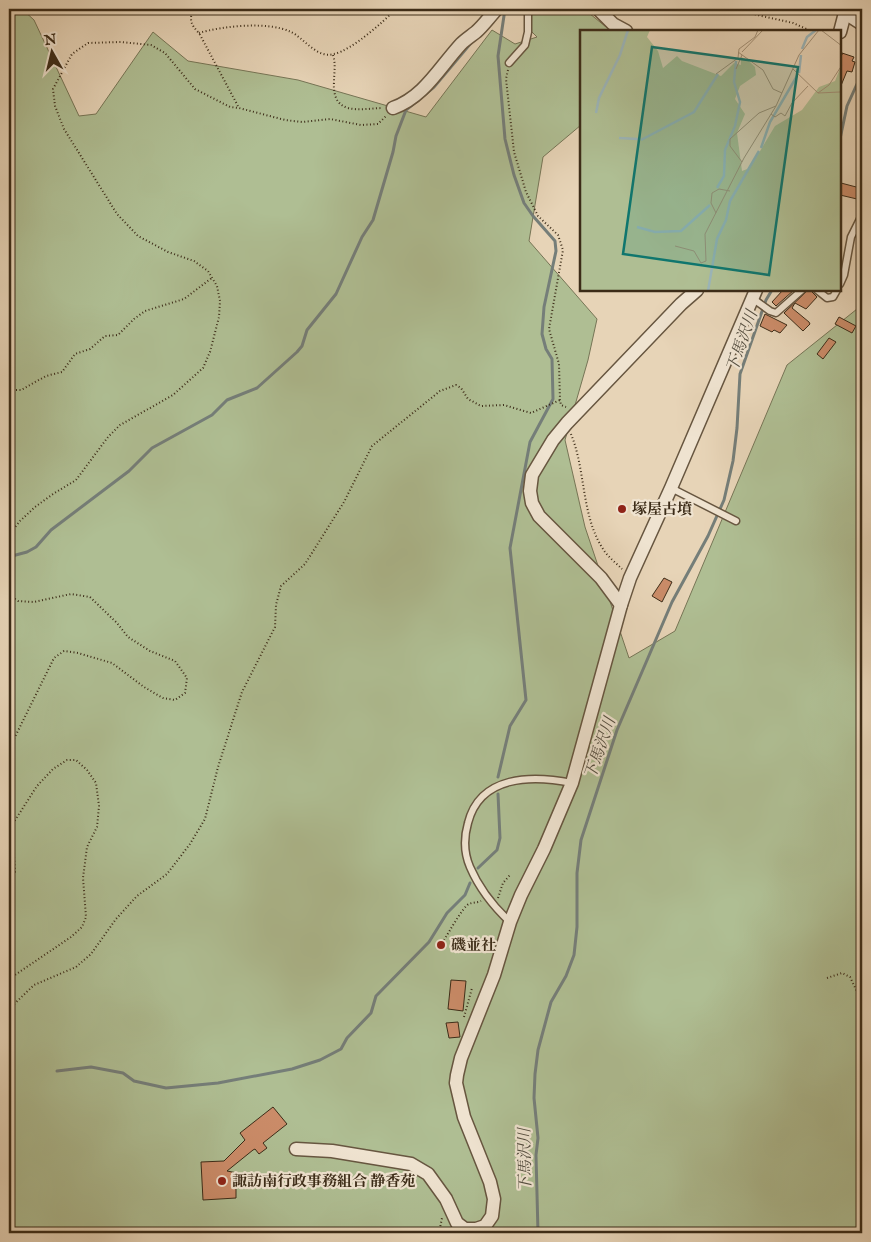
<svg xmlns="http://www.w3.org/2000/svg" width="871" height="1242" font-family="'IM FELL English','Noto Serif JP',serif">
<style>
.green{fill:#afbe93;stroke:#767556}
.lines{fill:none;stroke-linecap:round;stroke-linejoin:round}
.stream{stroke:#757e79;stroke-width:3}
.building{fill:#cb8c69;stroke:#3c2c18}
.lane-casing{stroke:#675640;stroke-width:9}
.street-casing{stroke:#675640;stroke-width:15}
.path{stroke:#3c2c18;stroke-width:2;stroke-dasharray:1 2.5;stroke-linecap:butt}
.lane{stroke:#efe3d0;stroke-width:6}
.street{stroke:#efe3d0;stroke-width:12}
.poi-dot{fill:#8f2418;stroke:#efe3d0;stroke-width:2}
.labels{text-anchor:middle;stroke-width:4.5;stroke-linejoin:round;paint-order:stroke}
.poi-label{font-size:15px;font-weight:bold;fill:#3c2c18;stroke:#efe3d0;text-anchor:start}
.water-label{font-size:16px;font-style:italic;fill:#544e40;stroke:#efe3d0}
.inset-river{fill:none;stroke:#9bb5b9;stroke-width:2.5}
.inset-road{fill:none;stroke:#a39177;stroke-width:1}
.view{fill:#0f766e;fill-opacity:0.15;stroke:#0f766e;stroke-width:2.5}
.inset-edge{fill:none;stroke:#3c2c18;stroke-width:2.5}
</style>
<rect width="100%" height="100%" fill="#e7d4b7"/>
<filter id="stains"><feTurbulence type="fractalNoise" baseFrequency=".004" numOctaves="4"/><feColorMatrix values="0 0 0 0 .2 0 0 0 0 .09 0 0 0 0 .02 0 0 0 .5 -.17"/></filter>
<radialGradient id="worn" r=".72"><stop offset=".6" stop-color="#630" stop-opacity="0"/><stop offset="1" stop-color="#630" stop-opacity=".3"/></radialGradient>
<polygon class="green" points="9,9 22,9 34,20 79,116 96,114 153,32 188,61 298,80 426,117 492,30 515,44 537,37 531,31 530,9 584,9 611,31 581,31 581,125 543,157 529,241 597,319 588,360 565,440 585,527 629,658 675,631 787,365 862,305 862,1233 9,1233"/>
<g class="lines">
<g class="stream">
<polyline points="840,139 847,106 862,73"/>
<polyline points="12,556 27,552 36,547 51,530 129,471 152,448 212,415 227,400 257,388 297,352 302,346 307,330 336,294 362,237 373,220 393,152 396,136 406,110 434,87 471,43"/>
<polyline points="498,777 510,726 526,700 510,548 530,442 553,399 552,359 546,349 542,334 544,307 556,251 555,241 533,216 524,203 514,175 505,139 498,56 505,9"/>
<polyline points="478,868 497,850 500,838 498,794"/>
<polyline points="57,1071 91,1067 123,1073 134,1081 166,1088 218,1083 292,1069 320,1060 341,1049 347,1038 371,1013 376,996 429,942 447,913 465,895 470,883"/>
<polyline points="538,1233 536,1155 538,1138 534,1098 535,1074 538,1050 551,1002 566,976 574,955 577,927 577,873 581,840 617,730 672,602 708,536 724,500 733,461 737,428 740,374 766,300 772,290"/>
</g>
</g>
<g class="building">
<polygon points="842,53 854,57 852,61 855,62 852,72 847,71 840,88 840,54 842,55"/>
<polygon points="841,183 860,188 857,199 840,195"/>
<polygon points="783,290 794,290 776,306 772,302"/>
<polygon points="810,290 817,297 806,309 795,303 792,308 809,322 810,324 803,331 784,313 807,291"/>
<polygon points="765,314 787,325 780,333 774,330 772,332 760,326"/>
<polygon points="839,317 856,326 852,333 835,324"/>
<polygon points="829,338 836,342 823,359 817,354"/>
<polygon points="664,578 672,582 662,602 652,596"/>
<polygon points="451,980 466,981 463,1011 448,1009"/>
<polygon points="458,1022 460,1037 449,1038 446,1023"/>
<polygon points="273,1107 287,1124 263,1143 267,1148 259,1154 255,1149 253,1150 227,1171 252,1176 253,1183 236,1188 236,1198 203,1200 201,1162 224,1161 245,1140 240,1133"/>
</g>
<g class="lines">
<g class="lane-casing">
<g id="lane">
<polyline points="509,63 525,45 528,32 528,9"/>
<polyline points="840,284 844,275 851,237 862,215"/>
<polyline points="817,290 827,298 833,297 837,290"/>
<polyline points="752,298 770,311 776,313 802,290"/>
<polyline points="671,488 736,521"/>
<path d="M510,922C494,907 479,888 470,867C464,853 464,837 468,823C480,775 532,775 572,783"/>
</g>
</g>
<g class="street-casing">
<g id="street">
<polyline points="598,9 613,24 626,31"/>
<polyline points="845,13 862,24"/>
<polyline points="840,32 846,9"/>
<path d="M393,108C424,97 439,68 461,44C465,40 471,36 476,32C484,25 490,16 497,9"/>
<polyline points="621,605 601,578 539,516 532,503 530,491 532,475 553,440 567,423 681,304 697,290"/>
<polyline points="296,1149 332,1151 411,1164 428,1174 446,1199 457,1223 465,1229 476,1229 485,1226 492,1216 494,1199 490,1182 464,1117 456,1083 457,1075 461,1058 494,975 510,922 521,895 544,849 572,783 621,605 630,578 671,488 756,290"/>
</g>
</g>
<g class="path">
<path d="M193,9C189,20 191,25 199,33L239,108"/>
<polyline points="731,9 793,23 811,31"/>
<path d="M199,33C222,26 269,21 291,32C304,38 317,59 334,54C352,50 383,22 396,9"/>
<path d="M333,55C336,64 334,73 334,82C332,116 359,109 382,108"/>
<polyline points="508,70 506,79 514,152 526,192 538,216 558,235 563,250 549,329 559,364 560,400 561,405 566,407"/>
<polyline points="9,390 21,390 46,376 62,372 75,354 90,349 105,336 118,335 134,319 145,311 184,299 213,277"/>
<path d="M571,434C586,471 581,515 603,549C608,557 616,563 622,569"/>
<polyline points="9,535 20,521 35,507 53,494 76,480 108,437 120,425 173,395 203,368 210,352 219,317 220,301 217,286 208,271 194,261 168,252 138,236 117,214 64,129 55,106 53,89 72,54 88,43 121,42 151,45 165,53 195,89 230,107 239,108 285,120 302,122 330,119 361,125 378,124 386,116"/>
<polyline points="9,595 18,601 34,602 71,594 90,597 117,623 128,637 150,651 175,661 187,678 185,693 175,700 163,698 144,687 112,663 78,653 64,651 54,658 9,749"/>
<polyline points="9,881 15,872 12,825 37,786 53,769 67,760 76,760 87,770 96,783 99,806 97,827 87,847 83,878 86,917 82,927 71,937 9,979"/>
<polyline points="498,898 503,883 510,875"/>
<path d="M444,940C448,934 464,905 469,904C473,902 477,903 481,901"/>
<polyline points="827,978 842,973 850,977 862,1002"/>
<polyline points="9,1009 34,985 76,967 91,954 116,919 137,896 167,874 190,844 205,819 218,767 242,692 275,627 276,605 281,586 305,564 344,502 372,446 440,391 456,385 461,388 468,399 481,406 504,405 531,413 560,400"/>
<polyline points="464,1017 472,988"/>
<polyline points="439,1233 442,1218"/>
</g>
<use href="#lane" class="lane"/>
<use href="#street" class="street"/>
</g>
<g class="poi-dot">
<circle cx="622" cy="509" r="5"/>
<circle cx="441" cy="945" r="5"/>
<circle cx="222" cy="1181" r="5"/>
</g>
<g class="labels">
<g class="poi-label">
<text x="632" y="514">塚屋古墳</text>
<text x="451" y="950">磯並社</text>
<text x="232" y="1186">諏訪南行政事務組合 静香苑</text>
</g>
<g class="water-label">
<text transform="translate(741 341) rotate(-71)" y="6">下馬沢川</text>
<text transform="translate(599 748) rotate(-71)" y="6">下馬沢川</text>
<text transform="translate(524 1160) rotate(-91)" y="6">下馬沢川</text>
</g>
</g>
<g transform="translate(580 30)">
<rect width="261" height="261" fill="#e7d4b7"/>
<path d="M0,0H70L67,7L78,21L83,38L97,26L102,31L141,46L154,33L161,35V27L168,30L175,37L176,45L160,56L155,69L165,84L157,103L162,141L170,138L195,96L222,80L239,57L255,51L261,36V261H0Z" fill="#afbe93"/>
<path class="inset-river" d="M222,19L227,7L236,0M219,43L221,25M16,83L19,68L40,25L48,0M39,108L58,109M61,110L114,82L138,44M181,118L190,92L217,46M137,158L144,146L145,120L155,96L160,72L154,52L156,31M57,197L75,202L101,201L130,175M128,261L137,209L146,190L150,171L179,121"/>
<path class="inset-road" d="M241,0L262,16M158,22L183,40L193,59L202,63M162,22L183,0M156,39L162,25M213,39L238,63L260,62M136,44L158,28L159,19L175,7L178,0M238,63L249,55L262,35M191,84L195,87L201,83L205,86L212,73L228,56M162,132L150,116V109L179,83L196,76M136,183L131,173L132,163L139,159L150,161M95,216L114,221L121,233L126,231L125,204L164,128L196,76L219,25L239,0"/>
<path class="view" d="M72,17L218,37L189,245L43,224Z"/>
<rect width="261" height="261" class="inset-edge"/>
</g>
<rect width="871" height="1242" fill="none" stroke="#e7d4b7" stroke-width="30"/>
<rect x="10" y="10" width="851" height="1222" fill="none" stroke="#3c2c18" stroke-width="2.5"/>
<rect x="15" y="15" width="841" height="1212" fill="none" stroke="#3c2c18"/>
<g transform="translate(52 52) rotate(352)" stroke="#efe3d0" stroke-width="4" paint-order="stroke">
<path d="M0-4L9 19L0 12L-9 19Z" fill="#3c2c18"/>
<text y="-8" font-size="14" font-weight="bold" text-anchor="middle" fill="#3c2c18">N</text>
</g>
<rect width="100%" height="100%" filter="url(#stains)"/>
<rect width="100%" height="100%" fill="url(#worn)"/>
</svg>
